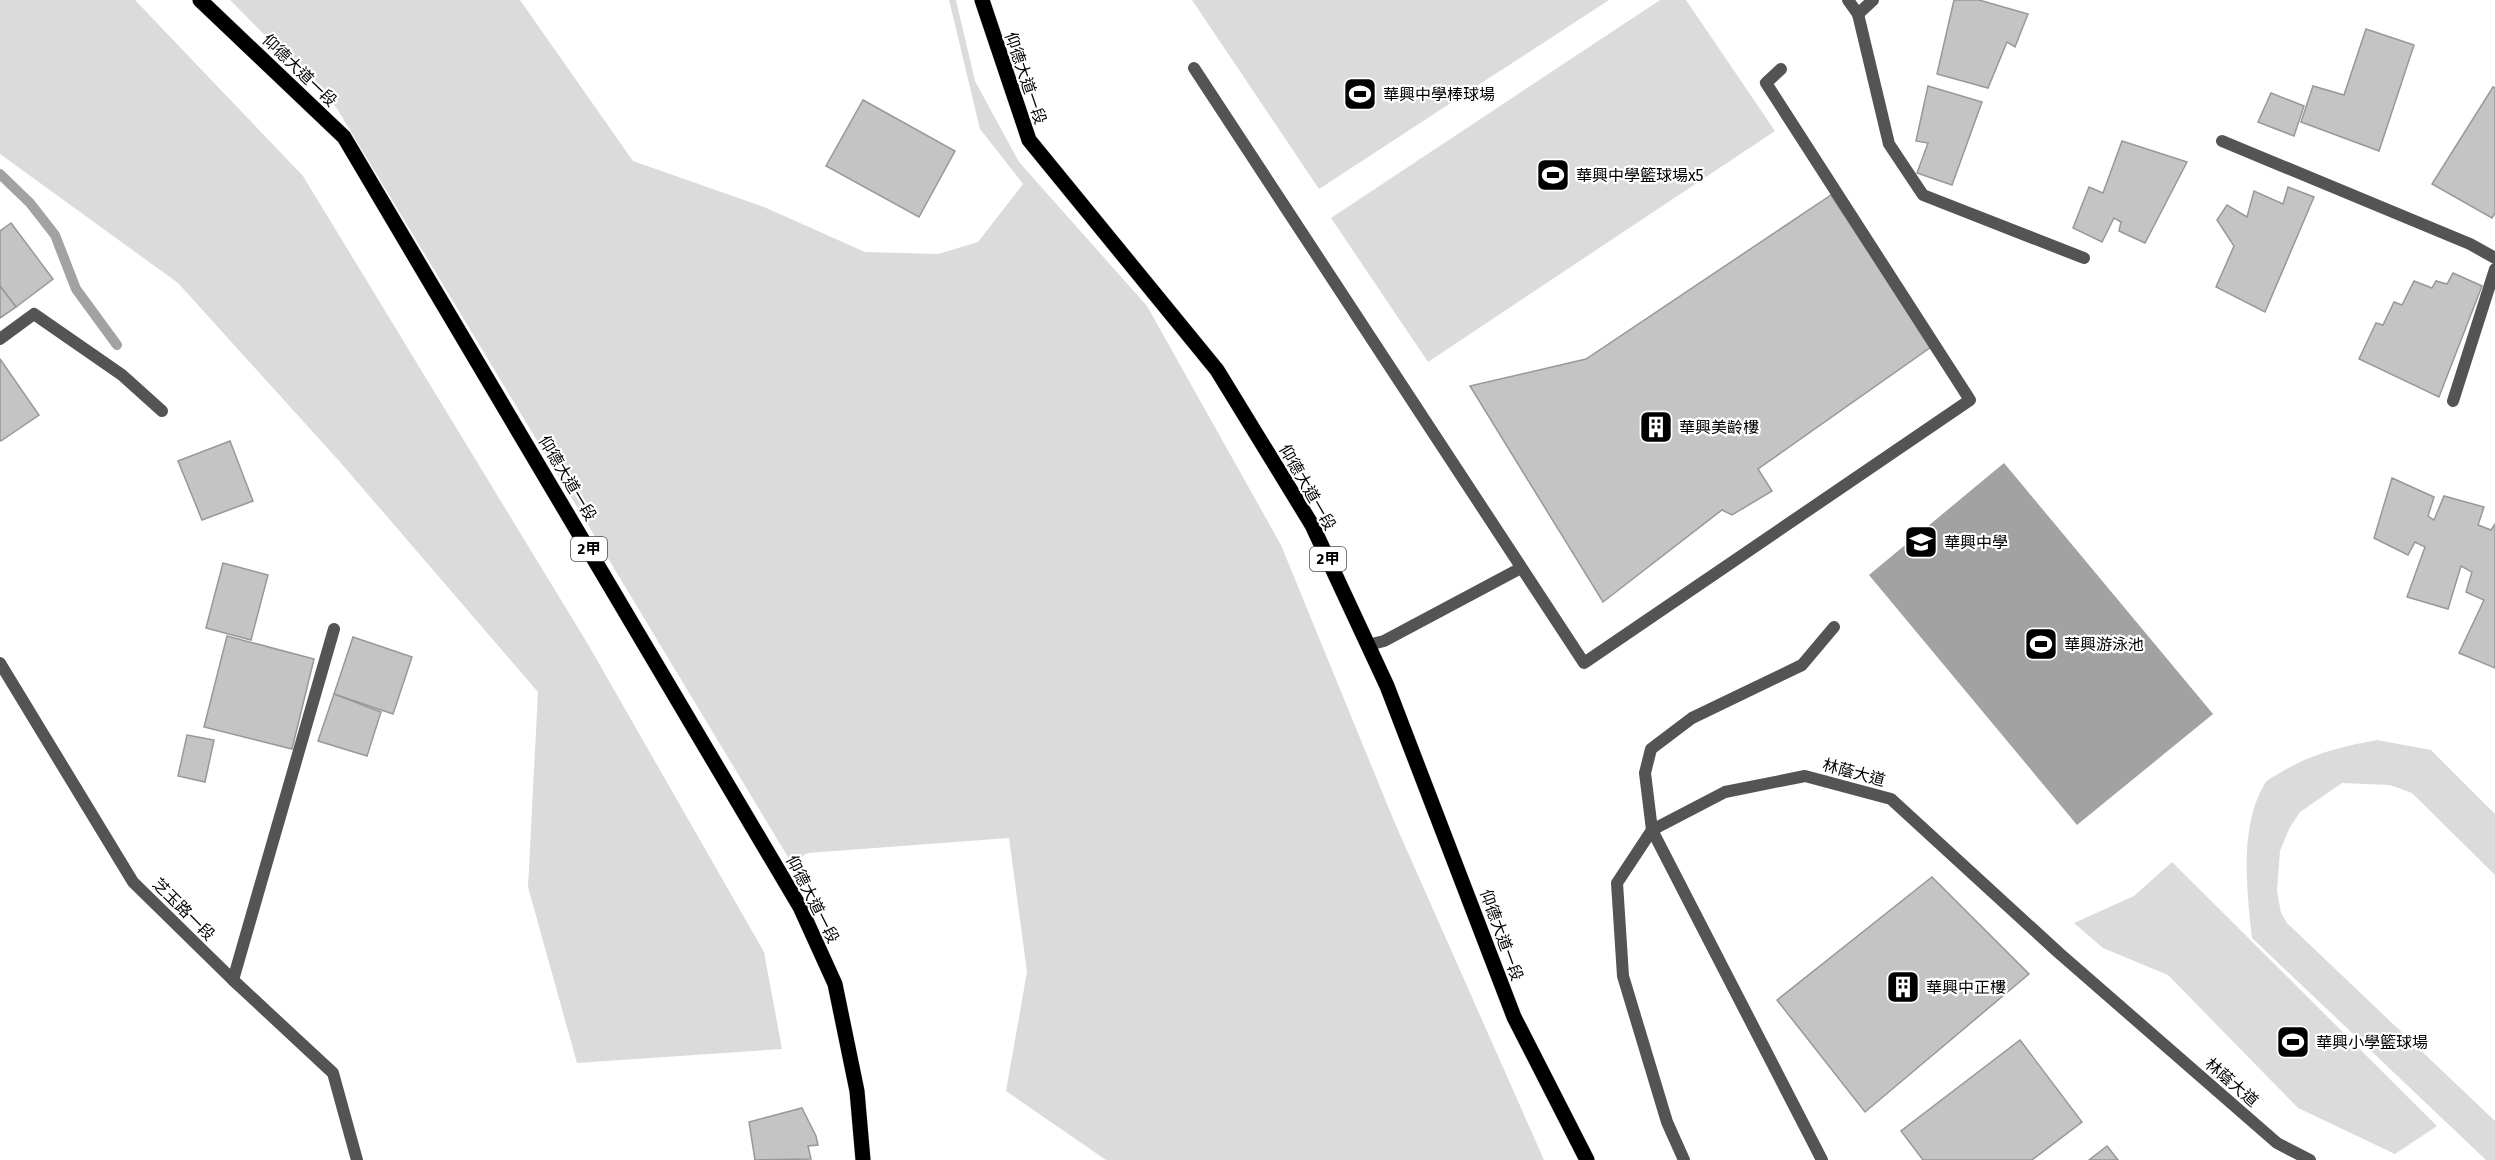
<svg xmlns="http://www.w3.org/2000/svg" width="2495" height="1160" font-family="'Fira Sans','Noto Sans TC',sans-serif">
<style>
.green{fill:#dbdbdb}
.water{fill:#a2a2a2}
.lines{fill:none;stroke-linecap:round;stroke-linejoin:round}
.stream{stroke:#a2a2a2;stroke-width:10}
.building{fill:#c4c4c4;stroke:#989898;stroke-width:1.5}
.primary-casing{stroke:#dbdbdb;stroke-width:16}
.service{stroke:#545454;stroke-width:12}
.minor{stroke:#545454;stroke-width:12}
.primary{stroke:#000;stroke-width:15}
.labels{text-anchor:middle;stroke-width:4.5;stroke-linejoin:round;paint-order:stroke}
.shield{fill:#fff;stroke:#4c4c4c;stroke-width:1.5}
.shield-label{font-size:15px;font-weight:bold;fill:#000}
.street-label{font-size:16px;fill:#000;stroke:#fff}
.poi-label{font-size:16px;fill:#000;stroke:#fff;text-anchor:start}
</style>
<rect width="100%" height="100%" fill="#fff"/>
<g class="green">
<polygon points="0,0 135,0 303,176 589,646 764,952 782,1049 577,1063 528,887 538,692 340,462 178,283 0,154"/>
<polygon points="230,0 520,0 633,161 764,207 865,252 938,254 978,242 1023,184 980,129 949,0 956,0 975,81 1019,162 1147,306 1281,545 1394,821 1544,1160 1106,1160 1006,1091 1027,972 1009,838 808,853 791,862 336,107"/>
<polygon points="1192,0 1609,0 1319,189"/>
<polygon points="1660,0 1686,0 1775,131 1428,362 1331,218"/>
<path d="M2377,740L2431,750L2495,814V875L2412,793L2390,785L2342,783L2300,812L2289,829L2280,851L2277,891L2281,913L2287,923L2495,1121V1160H2486L2252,938C2247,892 2239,827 2264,785C2266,780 2273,777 2278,774C2310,754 2340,747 2377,740Z"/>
<polygon points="2172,862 2437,1126 2395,1154 2298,1108 2168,975 2103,948 2074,923 2134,896"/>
</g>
<polygon class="water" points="2004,463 2213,714 2077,825 1869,575"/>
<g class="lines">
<polyline class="stream" points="0,174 30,203 55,235 76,289 117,345"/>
</g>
<g class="building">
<polygon points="1954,0 1979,0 2028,14 2015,47 2007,42 1988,88 1937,74"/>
<polygon points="2366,29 2414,45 2379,151 2301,122 2313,86 2344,95"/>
<polygon points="1928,86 1982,102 1952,185 1917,173 1928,143 1916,141"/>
<polygon points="2493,87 2495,88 2495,213 2492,218 2432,184"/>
<polygon points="2271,93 2304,106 2294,136 2258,122"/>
<polygon points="863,100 955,151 919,217 826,166"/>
<polygon points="2122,141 2187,162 2145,243 2119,231 2121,222 2114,218 2102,242 2073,228 2089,187 2103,193"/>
<polygon points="2288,187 2314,197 2265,312 2216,287 2234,246 2217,220 2227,205 2247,217 2254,191 2283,204"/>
<polygon points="1831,195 1931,347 1758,469 1772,491 1732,515 1722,510 1603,602 1470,386 1586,359"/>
<polygon points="11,223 53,279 16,307 0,286 0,231"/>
<polygon points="2453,273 2482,286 2439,397 2359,359 2376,323 2383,325 2394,302 2402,305 2414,281 2432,288 2436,281 2447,284"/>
<polygon points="0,286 16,307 0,318"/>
<polygon points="0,359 39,415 1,441 0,439"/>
<polygon points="230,441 253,501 202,520 178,461"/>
<polygon points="2392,478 2434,497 2428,516 2434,520 2444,496 2484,507 2478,525 2491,530 2495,524 2495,668 2459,653 2484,600 2466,592 2472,572 2461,566 2448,609 2407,597 2425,547 2415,542 2408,555 2374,538"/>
<polygon points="223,563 268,575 251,640 206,628"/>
<polygon points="227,636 314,659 292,749 204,727"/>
<polygon points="353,637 412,657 393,714 334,694"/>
<polygon points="334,694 381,712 367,756 318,741"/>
<polygon points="187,735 214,740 205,782 178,776"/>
<polygon points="1932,877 2029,974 1865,1112 1777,1000"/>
<polygon points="2020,1040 2082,1122 2032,1160 1923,1160 1901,1131"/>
<polygon points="802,1108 816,1136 818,1145 808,1146 811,1159 755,1160 749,1122"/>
<polygon points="2107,1146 2118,1160 2089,1160"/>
</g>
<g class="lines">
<g class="primary-casing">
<g id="primary">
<polyline points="200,0 344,137 800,907 835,984 857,1091 863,1160"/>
<polyline points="982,0 1029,140 1217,370 1312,525 1387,686 1514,1017 1587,1160"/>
</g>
</g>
<g class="service">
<polyline points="1848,0 1858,14 1873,0"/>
<polyline points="1858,14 1889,144 1923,195 2084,258"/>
<polyline points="1194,68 1584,663 1970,400 1766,83 1781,69"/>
<polyline points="2222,141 2470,244 2495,258"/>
<polyline points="0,339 34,314 122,375 162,411"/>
<polyline points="2453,401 2495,269"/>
<polyline points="1368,645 1384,641 1521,568"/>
<polyline points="233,980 334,629"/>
<polyline points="1684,1160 1667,1122 1623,976 1617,883 1652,830 1725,792 1805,776 1891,799 2059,953 2277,1143 2310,1160"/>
<polyline points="1822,1160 1652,830 1645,773 1651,749 1692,718 1802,665 1834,627"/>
</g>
<polyline class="minor" points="0,663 133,882 233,980 333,1073 357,1160"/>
<use href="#primary" class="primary"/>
</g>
<defs>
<g id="stadium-square" transform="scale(1.725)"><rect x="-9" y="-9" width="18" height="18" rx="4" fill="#000" stroke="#fff"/><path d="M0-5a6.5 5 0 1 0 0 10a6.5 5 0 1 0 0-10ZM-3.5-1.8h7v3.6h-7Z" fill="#fff"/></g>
<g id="building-square" transform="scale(1.725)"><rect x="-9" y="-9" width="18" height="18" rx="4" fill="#000" stroke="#fff"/><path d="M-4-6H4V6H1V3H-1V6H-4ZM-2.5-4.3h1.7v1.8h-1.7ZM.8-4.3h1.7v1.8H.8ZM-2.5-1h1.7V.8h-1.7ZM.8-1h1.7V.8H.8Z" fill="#fff"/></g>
<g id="school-square" transform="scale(1.725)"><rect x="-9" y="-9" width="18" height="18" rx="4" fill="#000" stroke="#fff"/><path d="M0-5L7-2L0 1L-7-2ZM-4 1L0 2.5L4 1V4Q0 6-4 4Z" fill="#fff"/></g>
</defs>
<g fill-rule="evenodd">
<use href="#stadium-square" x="1360" y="94"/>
<use href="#stadium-square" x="1553" y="175"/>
<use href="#building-square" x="1656" y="427"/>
<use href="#school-square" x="1921" y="542"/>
<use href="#stadium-square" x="2041" y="644"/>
<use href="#building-square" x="1903" y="987"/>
<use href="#stadium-square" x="2293" y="1042"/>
</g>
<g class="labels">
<g class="shield">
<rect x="571" y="537" width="36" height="24" rx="4.5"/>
<rect x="1310" y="547" width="36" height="24" rx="4.5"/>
</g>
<g class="shield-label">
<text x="589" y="554">2甲</text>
<text x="1328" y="564">2甲</text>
</g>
<g class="street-label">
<text transform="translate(300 70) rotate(44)" y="6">仰德大道一段</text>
<text transform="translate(1026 78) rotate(71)" y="6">仰德大道一段</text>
<text transform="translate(568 478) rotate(59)" y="6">仰德大道一段</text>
<text transform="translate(1308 487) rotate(60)" y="6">仰德大道一段</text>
<text transform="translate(1854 772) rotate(15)" y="6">林蔭大道</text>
<text transform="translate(813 899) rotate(63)" y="6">仰德大道一段</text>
<text transform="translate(184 909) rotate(45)" y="6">芝玉路一段</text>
<text transform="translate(1502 935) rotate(70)" y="6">仰德大道一段</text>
<text transform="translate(2232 1082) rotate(41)" y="6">林蔭大道</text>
</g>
<g class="poi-label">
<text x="1383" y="100">華興中學棒球場</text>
<text x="1576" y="181">華興中學籃球場x5</text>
<text x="1679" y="433">華興美齡樓</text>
<text x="1944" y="548">華興中學</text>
<text x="2064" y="650">華興游泳池</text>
<text x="1926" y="993">華興中正樓</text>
<text x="2316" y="1048">華興小學籃球場</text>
</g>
</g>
</svg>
